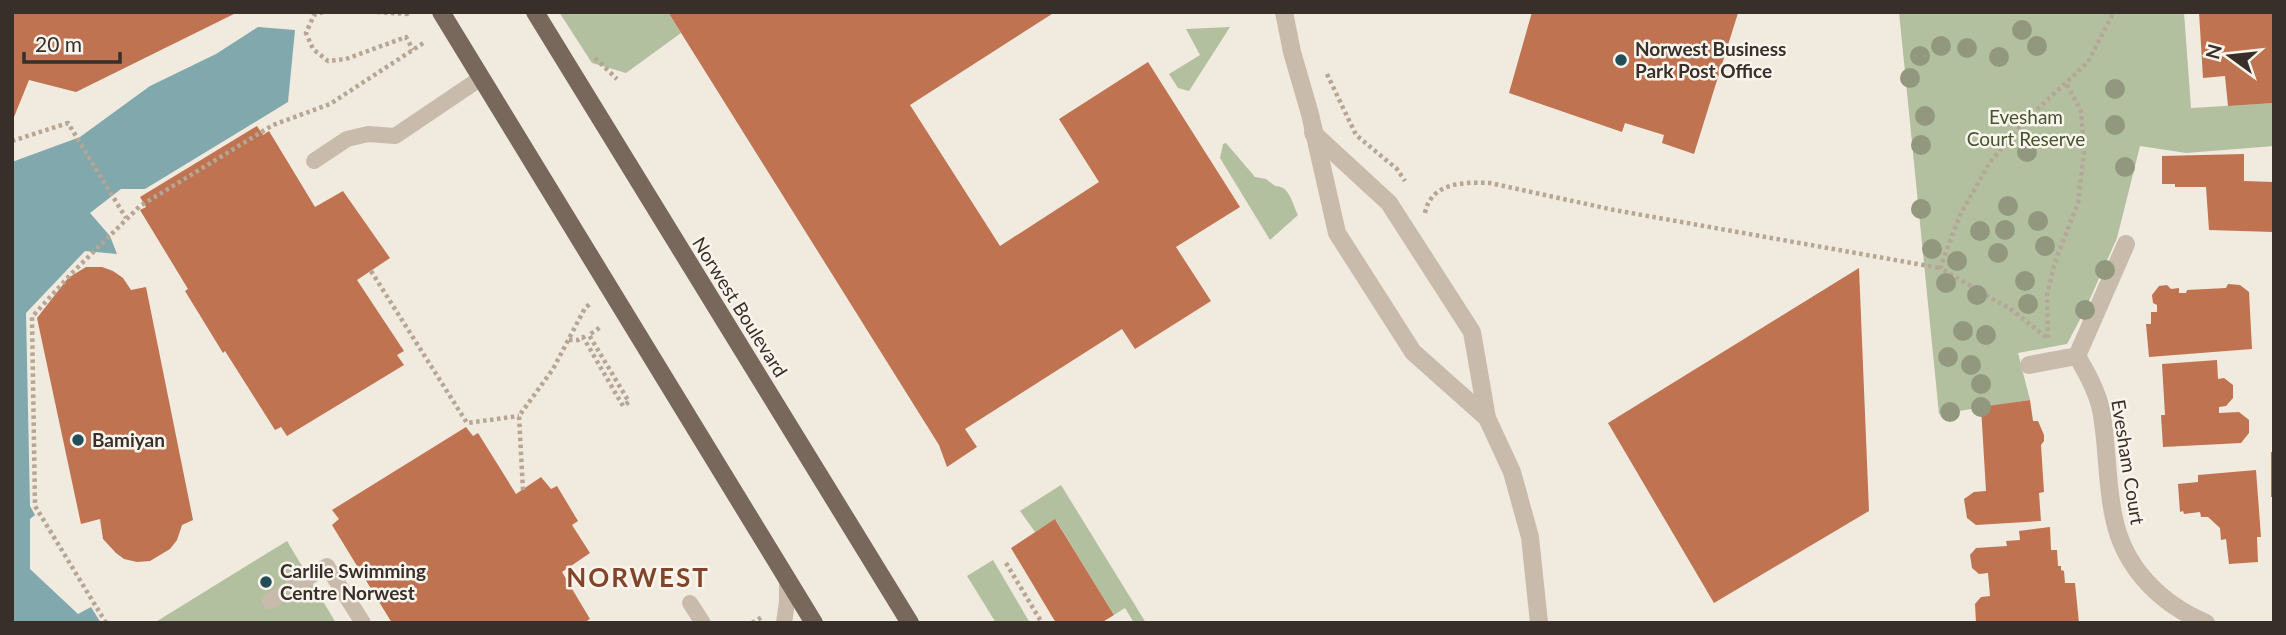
<svg xmlns="http://www.w3.org/2000/svg" width="2286" height="635" font-family="Lato,sans-serif">
<style>
.green{fill:#b3c0a0}
.water{fill:#80a8ad}
.building{fill:#bf7350}
.lines{fill:none;stroke-linecap:round;stroke-linejoin:round}
.path{stroke:#b5a696;stroke-width:4.5;stroke-dasharray:3.5 3.5;stroke-linecap:butt}
.lane{stroke:#c9bbac;stroke-width:16}
.street{stroke:#c9bbac;stroke-width:18}
.primary{stroke:#78685c;stroke-width:18}
.tree{fill:#92987e}
.poi-dot{fill:#224f57;stroke:#f9f4ec;stroke-width:2.5}
.labels{text-anchor:middle;stroke-width:5;stroke-linejoin:round;paint-order:stroke}
.poi-label{font-size:19px;font-weight:bold;fill:#382f2a;stroke:#f9f4ec;text-anchor:start}
.park-label{font-size:19px;fill:#44542f;stroke:#f9f4ec}
.street-label{font-size:19px;fill:#382f2a;stroke:#f9f4ec}
.district-label{font-size:26px;font-weight:bold;letter-spacing:2px;fill:#824428;stroke:#f9f4ec}
</style>
<rect width="100%" height="100%" fill="#f1eadf"/>
<g class="green">
<polygon points="559,12 668,12 681,33 626,73 592,63"/>
<polygon points="1899,12 2184,12 2191,108 2274,103 2274,146 2186,153 2140,146 2117,238 2085,310 2067,344 2018,353 2030,400 1939,414"/>
<polygon points="1230,27 1189,91 1178,88 1169,74 1200,55 1186,29"/>
<path d="M1226,143L1255,177L1266,179L1275,186C1290,186 1292,203 1298,215L1270,240L1220,158L1223,144Z"/>
<polygon points="1061,485 1146,623 1134,623 1125,608 1114,615 1056,520 1035,532 1020,511"/>
<polygon points="287,541 336,623 154,623"/>
<polygon points="993,560 1030,623 996,623 967,576"/>
</g>
<polygon class="water" points="258,27 295,30 288,102 145,189 121,189 90,213 110,236 117,254 85,251 26,313 30,506 35,515 30,519 30,569 78,614 91,607 101,623 12,623 12,162 80,137 150,86 216,54"/>
<g class="building">
<polygon points="12,12 238,12 76,92 29,80 12,122"/>
<polygon points="668,12 1055,12 910,105 1000,246 1099,182 1059,119 1148,62 1240,207 1176,247 1211,301 1135,349 1122,329 965,429 977,447 947,467 939,445"/>
<polygon points="1532,12 1738,13 1694,154 1662,143 1664,135 1625,123 1622,132 1509,93"/>
<polygon points="2199,12 2274,12 2274,103 2228,106 2225,76 2203,78"/>
<polygon points="257,126 263,135 269,131 315,207 343,191 390,258 357,280 404,351 397,355 404,365 287,436 281,427 275,430 225,351 223,353 185,291 188,289 140,210 146,207 140,197"/>
<polygon points="2244,154 2244,181 2274,182 2274,232 2209,230 2206,187 2175,187 2175,184 2162,184 2162,156"/>
<polygon points="86,267 102,267 113,271 123,278 131,290 146,287 193,520 182,525 177,540 170,549 150,561 137,562 124,559 116,553 103,539 100,519 81,524 37,318 68,278"/>
<polygon points="1859,268 1869,511 1714,603 1608,423"/>
<polygon points="2228,284 2240,285 2249,292 2252,349 2149,357 2146,324 2151,324 2151,312 2157,312 2157,305 2153,303 2152,295 2159,286 2167,285 2171,289 2179,288 2179,293 2186,293 2187,290 2226,288"/>
<polygon points="2217,360 2218,379 2224,378 2233,385 2233,398 2226,406 2219,407 2219,413 2239,412 2249,420 2249,433 2241,443 2163,447 2161,415 2165,415 2162,364"/>
<polygon points="2030,400 2033,421 2038,421 2044,435 2044,441 2041,445 2044,492 2039,493 2041,521 1976,525 1967,518 1964,499 1974,492 1986,491 1981,407"/>
<polygon points="466,427 473,436 478,433 516,494 541,477 551,489 557,486 578,521 572,525 590,553 562,572 590,619 583,623 392,623 332,525 339,519 332,510"/>
<rect x="2271" y="452" width="3" height="45"/>
<polygon points="2256,470 2261,537 2257,537 2258,562 2229,564 2226,539 2221,540 2220,528 2208,517 2201,517 2200,512 2184,514 2183,511 2180,512 2178,484 2198,482 2198,475"/>
<polygon points="1055,519 1114,615 1101,623 1056,623 1011,548"/>
<polygon points="2050,527 2051,550 2057,550 2058,566 2061,566 2061,570 2064,571 2065,583 2075,583 2079,623 1976,623 1975,604 1981,597 1990,596 1988,573 1979,574 1972,568 1970,555 1976,548 2007,546 2006,541 2020,540 2019,531"/>
</g>
<g class="lines">
<g class="path">
<polyline points="323,12 314,15 306,33 313,49 328,61 346,59 406,37 413,50"/>
<polyline points="377,12 407,14 410,12"/>
<polyline points="595,58 617,79"/>
<polyline points="1327,74 1356,135 1397,169 1405,181"/>
<polyline points="12,141 68,123 126,218"/>
<path d="M1425,213C1431,182 1464,182 1490,183L1614,210L1940,268"/>
<polyline points="371,271 467,423 519,416"/>
<polyline points="2046,337 2012,310 1940,268 1960,215 1990,162 2028,118 2088,62 2114,12"/>
<polyline points="2048,338 2047,295 2055,262 2078,203 2084,153 2081,111 2066,83"/>
<polyline points="569,340 578,340 583,337 623,406 629,402 589,335 602,326"/>
<polyline points="523,490 519,416 553,369 585,308 591,303"/>
<polyline points="1006,563 1042,623"/>
<polyline points="106,623 35,506 32,317 70,275 140,206 273,125 330,104 425,42"/>
<polyline points="752,623 762,617"/>
</g>
<g class="lane">
<polyline points="314,161 347,139 368,134 395,136 481,78"/>
<polyline points="270,601 327,566 363,623"/>
<polyline points="690,603 703,623"/>
<polyline points="784,623 787,602 787,579"/>
</g>
<g class="street">
<polyline points="1284,12 1292,52 1310,114 1337,233 1413,352 1487,418"/>
<polyline points="1313,133 1389,203 1472,332 1487,418 1512,472 1530,537 1539,623"/>
<path d="M2077,356C2087,373 2097,391 2101,410C2108,446 2106,483 2114,518C2124,568 2161,604 2206,623"/>
<polyline points="2029,365 2077,356 2126,244"/>
</g>
<g class="primary">
<polyline points="441,12 814,623"/>
<polyline points="535,12 910,623"/>
</g>
</g>
<g class="tree">
<circle cx="2022" cy="30" r="10"/>
<circle cx="1941" cy="46" r="10"/>
<circle cx="2037" cy="46" r="10"/>
<circle cx="1967" cy="48" r="10"/>
<circle cx="1920" cy="56" r="10"/>
<circle cx="1999" cy="57" r="10"/>
<circle cx="1910" cy="78" r="10"/>
<circle cx="2115" cy="89" r="10"/>
<circle cx="1925" cy="116" r="10"/>
<circle cx="2115" cy="125" r="10"/>
<circle cx="1921" cy="145" r="10"/>
<circle cx="2027" cy="152" r="10"/>
<circle cx="2125" cy="167" r="10"/>
<circle cx="2008" cy="206" r="10"/>
<circle cx="1921" cy="209" r="10"/>
<circle cx="2038" cy="221" r="10"/>
<circle cx="2005" cy="230" r="10"/>
<circle cx="1980" cy="231" r="10"/>
<circle cx="2045" cy="246" r="10"/>
<circle cx="1932" cy="249" r="10"/>
<circle cx="1998" cy="253" r="10"/>
<circle cx="1957" cy="261" r="10"/>
<circle cx="2105" cy="270" r="10"/>
<circle cx="2025" cy="281" r="10"/>
<circle cx="1946" cy="283" r="10"/>
<circle cx="1977" cy="295" r="10"/>
<circle cx="2028" cy="304" r="10"/>
<circle cx="2085" cy="310" r="10"/>
<circle cx="1963" cy="331" r="10"/>
<circle cx="1986" cy="335" r="10"/>
<circle cx="1948" cy="357" r="10"/>
<circle cx="1971" cy="365" r="10"/>
<circle cx="1981" cy="384" r="10"/>
<circle cx="1981" cy="407" r="10"/>
<circle cx="1950" cy="412" r="10"/>
</g>
<g class="poi-dot">
<circle cx="1621" cy="60" r="7"/>
<circle cx="78" cy="440" r="7"/>
<circle cx="266" cy="582" r="7"/>
</g>
<g class="labels">
<g class="poi-label">
<text x="1635" y="56">Norwest Business<tspan x="1635" dy="22">Park Post Office</tspan></text>
<text x="92" y="447">Bamiyan</text>
<text x="280" y="578">Carlile Swimming<tspan x="280" dy="22">Centre Norwest</tspan></text>
</g>
<g class="park-label">
<text x="2026" y="124">Evesham<tspan x="2026" dy="22">Court Reserve</tspan></text>
</g>
<g class="street-label">
<text transform="translate(740 307) rotate(58)" y="7">Norwest Boulevard</text>
<text transform="translate(2128 462) rotate(81)" y="7">Evesham Court</text>
</g>
<g class="district-label">
<text x="638" y="587">NORWEST</text>
</g>
</g>
<rect width="2286" height="635" fill="none" stroke="#382f2a" stroke-width="28"/>
<g transform="translate(2230 56) rotate(285)" stroke="#f9f4ec" stroke-width="5" paint-order="stroke">
<path d="M0-5L12 26L0 18L-12 26Z" fill="#382f2a"/>
<text y="-10" font-size="19" font-weight="bold" text-anchor="middle" fill="#382f2a">N</text>
</g>
<path d="M24 52v10h96v-10" fill="none" stroke="#382f2a" stroke-width="3.5"/>
<text x="35" y="52" font-size="21" fill="#382f2a" stroke="#f9f4ec" stroke-width="5" paint-order="stroke">20 m</text>
</svg>
